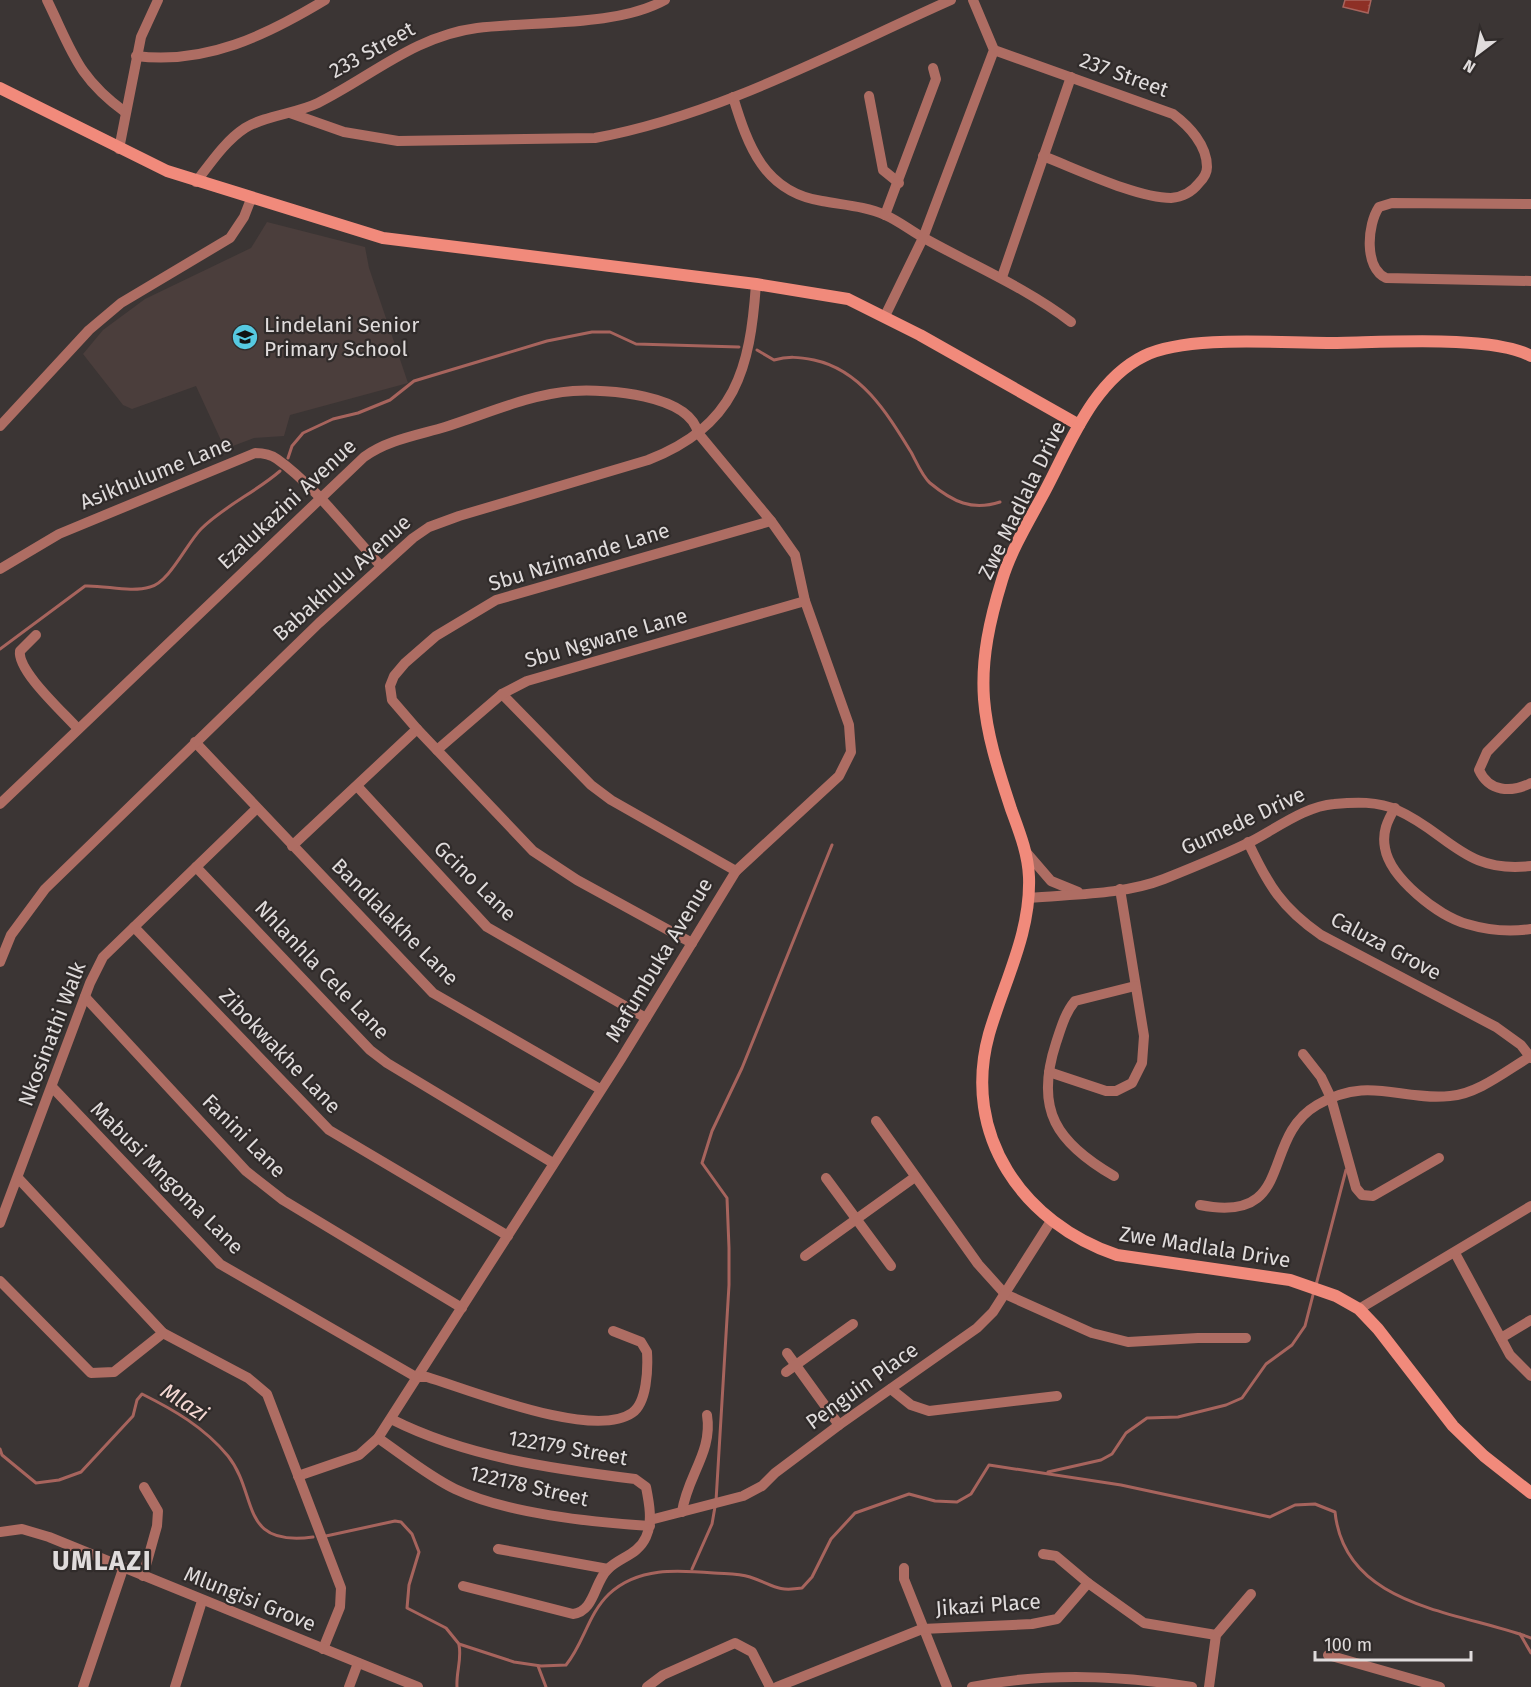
<svg xmlns="http://www.w3.org/2000/svg" width="1531" height="1687" font-family="'Fira Sans',sans-serif">
<style>
.built{fill:#4b3e3c}
.water{fill:url(#water-ripples);stroke:#a7645d;stroke-width:1.5}
.lines{fill:none;stroke-linecap:round;stroke-linejoin:round}
.stream{stroke:#a7645d;stroke-width:3}
.street{stroke:#ae6d63;stroke-width:10}
.secondary{stroke:#f18a7b;stroke-width:12}
.labels{text-anchor:middle;stroke-width:4.5;stroke-linejoin:round;paint-order:stroke}
.street-label{font-size:21px;fill:#e0dcdc;stroke:#302b2a}
.poi-label{font-size:21px;fill:#e0dcdc;stroke:#302b2a;text-anchor:start}
.water-label{font-size:22px;font-style:italic;fill:#f3d7d2;stroke:#302b2a}
.district-label{font-size:27px;font-weight:bold;letter-spacing:1.5px;fill:#e0dcdc;stroke:#302b2a}
</style>
<defs>
<pattern id="water-ripples" width="26" height="14" patternUnits="userSpaceOnUse" patternTransform="scale(1.5)"><rect width="26" height="14" fill="#8e3026"/><path d="M2 4q2-2 4 0t4 0M15 11q2-2 4 0t4 0" fill="none" stroke="#9e4d45"/></pattern>
</defs>
<rect width="100%" height="100%" fill="#3b3534"/>
<polygon class="built" points="267,222 365,247 369,268 408,383 290,415 284,436 254,438 225,449 196,386 132,409 123,405 83,354 103,330 145,299 251,248"/>
<polygon class="water" points="1345,0 1371,0 1368,13 1343,7"/>
<g class="lines">
<g class="stream">
<path d="M757,350L774,360C788,356 799,357 814,360C861,370 887,413 911,452C916,461 922,476 930,483C953,502 972,511 1000,502"/>
<polyline points="288,458 292,446 303,433 333,419 358,413 390,400 414,381 547,341 592,332 610,332 636,344 739,347"/>
<path d="M0,649L85,586C105,585 130,593 150,587C169,583 187,543 201,529C224,506 256,492 280,471"/>
<polyline points="1316,1285 1346,1170"/>
<path d="M0,1449L2,1455L36,1483L59,1480L81,1472L133,1416L137,1400L142,1394C174,1410 204,1427 228,1456C259,1495 238,1547 313,1537"/>
<polyline points="1048,1472 1101,1460 1112,1454 1126,1433 1147,1418 1178,1417 1226,1405 1242,1398 1266,1364 1292,1345 1305,1326 1314,1291"/>
<path d="M326,1536L395,1521L401,1522L412,1534L419,1552L409,1585L407,1608L446,1628L459,1644L514,1662L541,1666L566,1665C584,1643 588,1614 609,1594C638,1567 677,1570 714,1573C726,1574 738,1573 750,1577C774,1585 775,1592 802,1588L812,1577L831,1539L855,1513L909,1494L935,1501L957,1502L971,1494L989,1465L1121,1485L1270,1517L1295,1505L1315,1504L1335,1512C1345,1608 1459,1611 1531,1638"/>
<polyline points="692,1569 712,1524 716,1501 729,1285 729,1248 727,1198 702,1163 712,1131 742,1068 832,845"/>
<polyline points="1520,1634 1531,1653"/>
<polyline points="538,1666 546,1687"/>
<path d="M457,1687C456,1672 462,1659 459,1645"/>
</g>
<g class="street">
<path d="M47,0C72,51 77,77 125,112"/>
<path d="M994,50L1173,114C1189,126 1207,145 1207,167C1207,173 1203,179 1199,183C1192,192 1183,197 1171,198C1137,198 1077,169 1043,156"/>
<path d="M136,56C206,65 267,35 325,0"/>
<polyline points="869,96 883,170 899,183"/>
<path d="M733,97C748,146 764,192 822,201C843,205 865,206 885,215C899,221 911,231 924,238C974,266 1025,287 1071,322"/>
<path d="M290,113L344,132L398,141L595,138C720,115 836,51 951,0"/>
<polyline points="119,149 141,37 158,0"/>
<path d="M196,182C210,164 225,141 245,128C266,115 295,114 318,103C372,76 415,36 477,28C533,21 617,27 665,0"/>
<path d="M1531,204L1392,203L1379,207C1367,225 1364,268 1386,278L1531,281"/>
<polyline points="885,215 936,79 933,68"/>
<polyline points="1002,277 1071,77"/>
<polyline points="885,316 923,238 994,50 973,0"/>
<polyline points="0,426 89,330 121,303 230,238 244,217 251,199"/>
<path d="M0,569L59,534L255,453C263,453 270,454 277,459C314,485 350,533 381,566"/>
<path d="M36,635L20,651C17,671 64,713 78,729"/>
<polyline points="502,694 591,785 611,800 736,871"/>
<path d="M1531,707L1487,752L1479,770C1489,792 1511,793 1531,783"/>
<polyline points="195,742 433,993 600,1089"/>
<polyline points="437,750 502,694 527,681 805,601"/>
<polyline points="357,786 487,927 646,1018"/>
<path d="M0,804L364,457C387,440 418,435 445,427C486,414 530,394 573,391C606,389 689,394 698,433L771,521L795,555L805,601L849,725L851,752L839,776L736,871L621,1059L378,1438L359,1455L298,1476"/>
<path d="M1395,808C1387,821 1382,833 1385,848C1390,878 1438,916 1467,924C1487,930 1510,932 1531,929"/>
<path d="M1248,842C1268,885 1282,908 1321,935L1496,1027L1521,1045L1531,1058"/>
<polyline points="292,846 417,729"/>
<polyline points="1026,852 1051,881 1078,892"/>
<polyline points="196,867 370,1050 387,1063 553,1163"/>
<path d="M1029,898C1073,894 1123,895 1164,879C1194,867 1224,855 1252,841C1277,828 1306,806 1334,804C1355,802 1378,801 1397,810C1449,833 1464,874 1531,866"/>
<polyline points="134,927 329,1130 508,1236"/>
<polyline points="692,943 577,880 533,851 417,729 392,700 390,686 394,676 405,663 436,636 496,600 771,521"/>
<path d="M0,962L11,935L45,889L319,623L413,538L429,527L459,516L648,460C736,426 750,369 756,284"/>
<polyline points="85,997 246,1171 283,1200 462,1308"/>
<polyline points="1303,1054 1321,1077 1331,1098 1356,1188 1362,1195 1373,1196 1439,1158"/>
<polyline points="1049,1072 1106,1091 1116,1091 1132,1083 1142,1063 1144,1036 1120,889"/>
<path d="M53,1088L220,1264L416,1377H427C470,1390 593,1440 632,1413C647,1403 648,1369 647,1352L641,1342L613,1331"/>
<polyline points="876,1121 978,1264 1005,1294 1092,1333 1128,1342 1198,1338 1246,1338"/>
<path d="M1114,1176C1057,1143 1034,1110 1056,1043C1061,1028 1065,1013 1075,1001L1135,986"/>
<polyline points="18,1178 163,1333 248,1378 267,1394 341,1588 340,1607 323,1649"/>
<polyline points="826,1178 891,1266"/>
<path d="M1200,1205C1297,1224 1259,1139 1317,1105C1369,1075 1399,1101 1450,1096C1478,1094 1507,1070 1531,1056"/>
<polyline points="0,1223 90,983 103,957 256,809"/>
<polyline points="1455,1253 1510,1355 1531,1376"/>
<polyline points="805,1256 915,1177"/>
<polyline points="0,1281 91,1373 114,1372 163,1333"/>
<polyline points="1359,1309 1531,1206"/>
<polyline points="1501,1338 1531,1320"/>
<polyline points="787,1353 839,1425"/>
<polyline points="786,1372 853,1324"/>
<polyline points="891,1389 911,1405 929,1411 1057,1396"/>
<path d="M391,1419C466,1457 553,1469 635,1479L646,1487C649,1502 653,1522 646,1537C638,1555 620,1557 608,1569C594,1582 595,1611 573,1614L463,1586"/>
<path d="M378,1438C403,1455 428,1476 455,1489C508,1514 591,1522 650,1526"/>
<path d="M682,1512C687,1476 713,1452 707,1415"/>
<polyline points="650,1520 743,1496 762,1486 775,1473 839,1425 977,1328 993,1312 1051,1221"/>
<polyline points="0,1532 22,1529 49,1537 418,1687"/>
<polyline points="498,1549 608,1569"/>
<polyline points="1043,1554 1056,1556 1088,1583 1144,1623 1216,1635"/>
<polyline points="904,1568 904,1579 947,1687"/>
<polyline points="143,1576 157,1526 158,1511 144,1487"/>
<polyline points="1328,1655 1440,1687"/>
<polyline points="83,1687 123,1569"/>
<polyline points="175,1687 202,1601"/>
<polyline points="349,1687 358,1663"/>
<polyline points="647,1687 663,1675 735,1643 752,1652 770,1687"/>
<polyline points="777,1687 922,1629 1032,1624 1057,1619 1088,1583"/>
<path d="M972,1687C1045,1672 1119,1675 1192,1687"/>
<polyline points="1209,1687 1216,1635 1251,1594"/>
</g>
<g class="secondary">
<polyline points="0,88 167,171 383,238 756,284 848,299 920,335 1079,425"/>
<path d="M1531,356C1491,334 1377,343 1327,343C1278,343 1187,335 1144,356C1093,381 1070,444 1045,491C1030,519 1011,550 1002,580C990,619 981,658 984,699C987,737 999,772 1011,809C1019,831 1028,853 1029,877C1031,933 1004,982 989,1034C961,1135 1023,1223 1117,1255L1290,1280L1336,1296L1359,1309L1378,1329L1453,1426L1484,1456L1531,1493"/>
</g>
</g>
<defs>
<g id="school-disc" transform="scale(1.35)"><circle r="9.5" fill="#56c9e1" stroke="#302b2a"/><path d="M0-5L7-2L0 1L-7-2ZM-4 1L0 2.5L4 1V4Q0 6-4 4Z" fill="#111"/></g>
</defs>
<g fill-rule="evenodd">
<use href="#school-disc" x="245" y="337"/>
</g>
<g class="labels">
<g class="street-label">
<text transform="translate(372 50) rotate(-29)" y="7">233 Street</text>
<text transform="translate(1124 75) rotate(20)" y="7">237 Street</text>
<text transform="translate(156 473) rotate(-22)" y="7">Asikhulume Lane</text>
<text transform="translate(1022 500) rotate(-64)" y="7">Zwe Madlala Drive</text>
<text transform="translate(287 504) rotate(-43)" y="7">Ezalukazini Avenue</text>
<text transform="translate(579 557) rotate(-17)" y="7">Sbu Nzimande Lane</text>
<text transform="translate(342 578) rotate(-42)" y="7">Babakhulu Avenue</text>
<text transform="translate(606 638) rotate(-16)" y="7">Sbu Ngwane Lane</text>
<text transform="translate(1243 821) rotate(-25)" y="7">Gumede Drive</text>
<text transform="translate(475 881) rotate(44)" y="7">Gcino Lane</text>
<text transform="translate(395 922) rotate(45)" y="7">Bandlalakhe Lane</text>
<text transform="translate(1386 946) rotate(28)" y="7">Caluza Grove</text>
<text transform="translate(659 960) rotate(-59)" y="7">Mafumbuka Avenue</text>
<text transform="translate(322 970) rotate(46)" y="7">Nhlanhla Cele Lane</text>
<text transform="translate(52 1034) rotate(-69)" y="7">Nkosinathi Walk</text>
<text transform="translate(280 1051) rotate(46)" y="7">Zibokwakhe Lane</text>
<text transform="translate(244 1136) rotate(45)" y="7">Fanini Lane</text>
<text transform="translate(167 1178) rotate(45)" y="7">Mabusi Mngoma Lane</text>
<text transform="translate(1205 1247) rotate(9)" y="7">Zwe Madlala Drive</text>
<text transform="translate(862 1386) rotate(-36)" y="7">Penguin Place</text>
<text transform="translate(568 1448) rotate(10)" y="7">122179 Street</text>
<text transform="translate(529 1486) rotate(13)" y="7">122178 Street</text>
<text transform="translate(250 1599) rotate(22)" y="7">Mlungisi Grove</text>
<text transform="translate(988 1605) rotate(-4)" y="7">Jikazi Place</text>
</g>
<g class="poi-label">
<text x="264" y="332">Lindelani Senior<tspan x="264" dy="24">Primary School</tspan></text>
</g>
<g class="water-label">
<text transform="translate(185 1402) rotate(33)" y="8">Mlazi</text>
</g>
<g class="district-label">
<text x="102" y="1570">UMLAZI</text>
</g>
</g>
<g transform="translate(1477 54) rotate(212)" stroke="#302b2a" stroke-width="4.5" paint-order="stroke">
<path d="M0-4.5L10 22L0 15L-10 22Z" fill="#e0dcdc"/>
<text y="-9" font-size="16" font-weight="bold" text-anchor="middle" fill="#e0dcdc">N</text>
</g>
<path d="M1315 1651v9h156v-9" fill="none" stroke="#e0dcdc" stroke-width="3"/>
<text x="1324" y="1651" font-size="18" fill="#e0dcdc" stroke="#302b2a" stroke-width="4.5" paint-order="stroke">100 m</text>
</svg>
